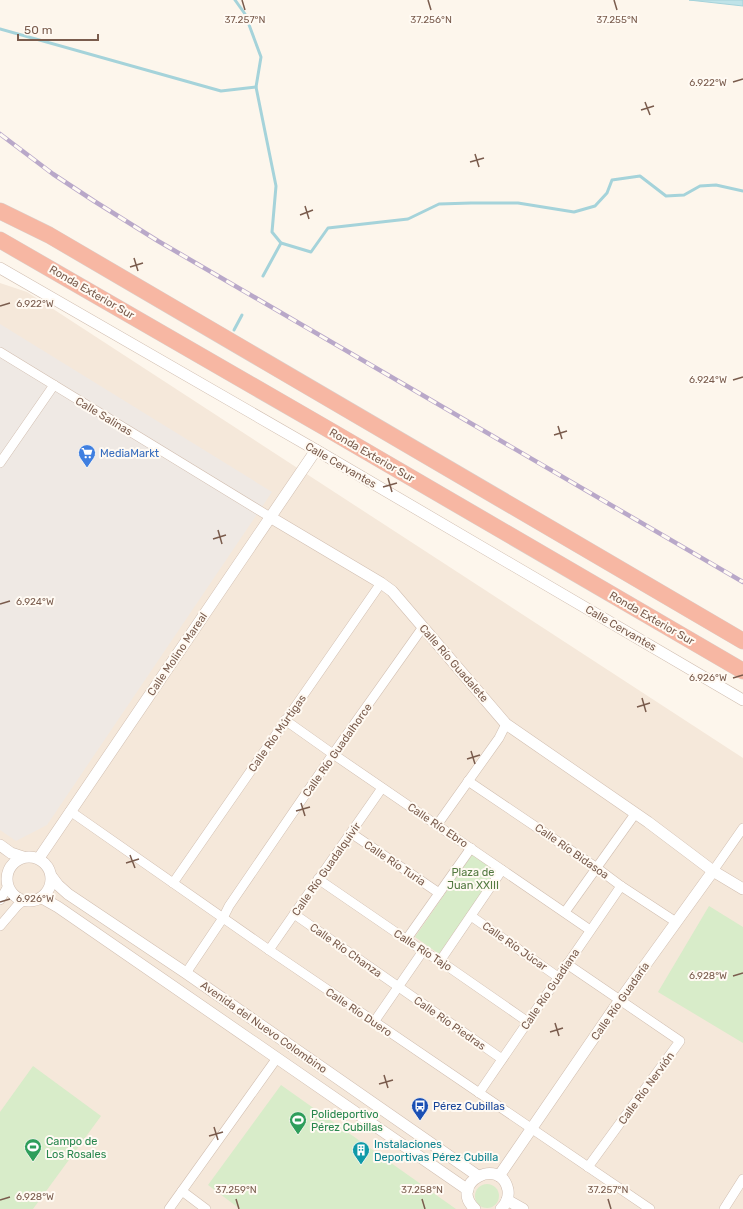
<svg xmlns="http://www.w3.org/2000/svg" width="743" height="1209" font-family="Rubik,sans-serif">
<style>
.residential{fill:#f5e8da}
.industrial{fill:#efe9e4}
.green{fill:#d8ecc9}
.water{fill:#bfe3e8;stroke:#a5d3da}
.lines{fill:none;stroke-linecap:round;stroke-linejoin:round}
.stream{stroke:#a5d3da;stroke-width:3}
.minor-casing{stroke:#d1beb0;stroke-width:10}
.tertiary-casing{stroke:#d1beb0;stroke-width:12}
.motorway-casing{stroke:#dad1cd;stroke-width:17}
.minor{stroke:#fff;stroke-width:9}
.tertiary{stroke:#fff;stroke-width:11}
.motorway{stroke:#f7b7a3;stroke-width:16}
.rail-casing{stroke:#b9a8c9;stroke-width:4.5}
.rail{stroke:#fffaf3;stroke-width:3;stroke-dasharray:9;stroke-linecap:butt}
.ticks{fill:none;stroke:#7a5c4d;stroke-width:1.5}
.labels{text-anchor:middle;stroke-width:4;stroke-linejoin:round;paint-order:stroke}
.street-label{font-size:11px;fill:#7a5c4d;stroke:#fffaf3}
.shop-label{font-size:11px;fill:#366cbe;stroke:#fffaf3;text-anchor:start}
.park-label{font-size:11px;fill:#537a41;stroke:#fffaf3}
.transit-label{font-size:11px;fill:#164399;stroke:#fffaf3;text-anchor:start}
.leisure-label{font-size:11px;fill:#27864d;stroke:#fffaf3;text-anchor:start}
.culture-label{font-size:11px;fill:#0d838f;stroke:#fffaf3;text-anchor:start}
.ticks-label{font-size:10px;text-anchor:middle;fill:#7a5c4d;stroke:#fffaf3;stroke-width:4;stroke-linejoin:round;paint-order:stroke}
</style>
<rect width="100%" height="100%" fill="#fdf6ec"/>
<polygon class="residential" points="0,283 27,292 743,758 743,1209 0,1209"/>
<polygon class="industrial" points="0,324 272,492 47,825 16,841 0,830"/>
<g class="green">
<polygon points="473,853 497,870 439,954 415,937"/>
<polygon points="709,906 743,927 743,1043 658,992"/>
<polygon points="33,1066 101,1116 33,1209 0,1209 0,1112"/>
<polygon points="281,1085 456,1209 240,1209 208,1185"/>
<circle cx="487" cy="1196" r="12"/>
</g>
<polygon class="water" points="689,0 743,0 743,6"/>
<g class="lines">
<g class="stream">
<polyline points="235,0 245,14 261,57 256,87 276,186 272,232 281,243 311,252 328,228 408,219 439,204 471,203 518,203 574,212 595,206 607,193 612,180 640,176 666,196 684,195 700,186 716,185 743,191"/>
<polyline points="0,29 221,91 256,87"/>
<polyline points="263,276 281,243"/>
<polyline points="234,330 242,315"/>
</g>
<g class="minor-casing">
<g id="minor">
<polyline points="0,352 270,517"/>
<polyline points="0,463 54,385"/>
<polyline points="285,720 333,754 590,930"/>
<polyline points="468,781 597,868 621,886 676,922"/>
<polyline points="70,811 269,950 650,1209"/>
<polyline points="437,825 499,738 506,724"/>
<polyline points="351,833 439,893"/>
<polyline points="713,871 743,828"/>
<polyline points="318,879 423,951 440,961 528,1022"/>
<polyline points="173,883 381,583"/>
<polyline points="0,900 8,886"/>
<polyline points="565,912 635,814"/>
<polyline points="294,914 502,1059"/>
<polyline points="471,916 558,977"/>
<polyline points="0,926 17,906 24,900"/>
<polyline points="406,940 471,848"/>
<polyline points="269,950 382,788"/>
<polyline points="440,961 502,870"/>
<polyline points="567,964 680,1041 588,1167"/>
<polyline points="186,973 223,918 229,906 333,754 423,627"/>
<polyline points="374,1022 423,951"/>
<polyline points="479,1093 621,886"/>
<polyline points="182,1191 206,1209"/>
<polyline points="169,1209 277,1058"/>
<polyline points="724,1209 743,1179"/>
</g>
</g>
<g class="tertiary-casing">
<g id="tertiary">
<polyline points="0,268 316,450 743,700"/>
<polyline points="270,517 381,583 392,591 506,724 648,822 713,871 743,889"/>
<polyline points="0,845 11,853 23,857"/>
<circle cx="29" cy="879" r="22"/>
<polyline points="39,858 316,450"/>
<polyline points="52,877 58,885 68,894 186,973 478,1176"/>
<polyline points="42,898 58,907 468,1190"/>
<polyline points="499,1176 615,1007 713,871"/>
<polyline points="507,1200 523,1209"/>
<path d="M475,1209C447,1183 501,1155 508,1190C509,1197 506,1204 501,1209"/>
</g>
</g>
<g class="motorway-casing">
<g id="motorway">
<polyline points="0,211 49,235 743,641"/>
<polyline points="0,240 331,431 743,671"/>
</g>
</g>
<use href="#minor" class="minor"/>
<use href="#tertiary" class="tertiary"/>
<use href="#motorway" class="motorway"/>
<g class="rail-casing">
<polyline id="rail" points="0,134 53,174 94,201 158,241 743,582"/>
</g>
<use href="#rail" class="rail"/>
</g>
<path class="ticks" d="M242,0L245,10M428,0L431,10M614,0L617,10M733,82L743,79M645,102L650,115M641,110L654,106M475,154L479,167M470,162L484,158M305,206L309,219M300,215L313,210M134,258L138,271M130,267L143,263M0,306L10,303M733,380L743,377M558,426L562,439M554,435L567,431M388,478L392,492M383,487L397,483M218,530L222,544M213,539L226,535M0,604L10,601M733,678L743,675M642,698L646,712M637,707L650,703M471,751L475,764M467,759L480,755M301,803L305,816M296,811L310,807M130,855L135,868M126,863L139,859M0,902L10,899M733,976L743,973M555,1023L559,1036M550,1032L563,1028M384,1075L388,1088M379,1084L393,1080M214,1127L218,1140M209,1136L223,1132M236,1199L239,1209M422,1199L425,1209M608,1199L611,1209M0,1200L10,1197"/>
<defs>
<g id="supermarket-pin" transform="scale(0.9)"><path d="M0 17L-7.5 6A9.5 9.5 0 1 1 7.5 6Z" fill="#3f7fe0" stroke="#fffaf3"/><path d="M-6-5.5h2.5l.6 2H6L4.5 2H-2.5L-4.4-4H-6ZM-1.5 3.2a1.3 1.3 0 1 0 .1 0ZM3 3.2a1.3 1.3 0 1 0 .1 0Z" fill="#fff"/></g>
<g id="bus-pin" transform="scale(0.9)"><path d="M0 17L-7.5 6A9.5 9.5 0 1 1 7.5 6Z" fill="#1a4fb4" stroke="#fffaf3"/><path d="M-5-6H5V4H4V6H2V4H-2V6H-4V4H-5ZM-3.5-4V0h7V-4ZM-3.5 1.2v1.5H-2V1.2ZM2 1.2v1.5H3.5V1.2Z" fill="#fff"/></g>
<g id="stadium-pin" transform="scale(0.9)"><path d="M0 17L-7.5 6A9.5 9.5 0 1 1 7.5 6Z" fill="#2e9e5b" stroke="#fffaf3"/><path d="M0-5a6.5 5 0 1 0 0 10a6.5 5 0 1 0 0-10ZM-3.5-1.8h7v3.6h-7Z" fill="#fff"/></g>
<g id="building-pin" transform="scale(0.9)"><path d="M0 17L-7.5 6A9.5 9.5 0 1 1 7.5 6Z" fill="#0f9aa8" stroke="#fffaf3"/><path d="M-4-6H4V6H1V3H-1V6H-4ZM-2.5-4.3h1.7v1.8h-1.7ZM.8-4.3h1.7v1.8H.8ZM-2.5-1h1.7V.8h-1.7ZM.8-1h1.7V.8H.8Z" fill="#fff"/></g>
</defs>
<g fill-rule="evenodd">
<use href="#supermarket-pin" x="87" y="453"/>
<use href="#bus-pin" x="420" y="1106"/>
<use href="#stadium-pin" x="298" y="1120"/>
<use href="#stadium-pin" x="33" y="1147"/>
<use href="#building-pin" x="361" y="1150"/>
</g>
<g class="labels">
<g class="street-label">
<text transform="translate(92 292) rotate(30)" y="4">Ronda Exterior Sur</text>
<text transform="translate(104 416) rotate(31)" y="4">Calle Salinas</text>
<text transform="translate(372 455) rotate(30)" y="4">Ronda Exterior Sur</text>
<text transform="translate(341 465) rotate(30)" y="4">Calle Cervantes</text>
<text transform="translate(652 618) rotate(30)" y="4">Ronda Exterior Sur</text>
<text transform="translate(621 628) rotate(30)" y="4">Calle Cervantes</text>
<text transform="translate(177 654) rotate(-56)" y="4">Calle Molino Mareal</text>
<text transform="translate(454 663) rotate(49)" y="4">Calle Río Guadalete</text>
<text transform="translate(277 733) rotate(-55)" y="4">Calle Río Múrtigas</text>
<text transform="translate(337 750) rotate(-55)" y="4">Calle Río Guadalhorce</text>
<text transform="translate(438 825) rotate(34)" y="4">Calle Río Ebro</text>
<text transform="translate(572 851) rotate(35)" y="4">Calle Río Bidasoa</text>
<text transform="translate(395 863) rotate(34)" y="4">Calle Río Turia</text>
<text transform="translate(326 869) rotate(-55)" y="4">Calle Río Guadalquivir</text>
<text transform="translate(515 946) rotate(35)" y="4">Calle Río Júcar</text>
<text transform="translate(346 950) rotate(35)" y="4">Calle Río Chanza</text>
<text transform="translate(423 950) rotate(33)" y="4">Calle Río Tajo</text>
<text transform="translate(550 989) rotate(-56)" y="4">Calle Río Guadiana</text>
<text transform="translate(620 1001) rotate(-55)" y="4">Calle Río Guadaría</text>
<text transform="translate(359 1012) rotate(34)" y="4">Calle Río Duero</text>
<text transform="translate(450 1023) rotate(35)" y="4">Calle Río Piedras</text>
<text transform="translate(264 1027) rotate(35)" y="4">Avenida del Nuevo Colombino</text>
<text transform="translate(646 1088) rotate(-54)" y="4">Calle Río Nervión</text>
</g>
<g class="shop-label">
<text x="100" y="457">MediaMarkt</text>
</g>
<g class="park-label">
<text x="473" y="876">Plaza de<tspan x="473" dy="13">Juan XXIII</tspan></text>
</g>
<g class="transit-label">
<text x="433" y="1110">Pérez Cubillas</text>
</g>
<g class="leisure-label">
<text x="311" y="1118">Polideportivo<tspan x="311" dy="13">Pérez Cubillas</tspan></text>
<text x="46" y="1145">Campo de<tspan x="46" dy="13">Los Rosales</tspan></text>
</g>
<g class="culture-label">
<text x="374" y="1148">Instalaciones<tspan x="374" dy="13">Deportivas Pérez Cubilla</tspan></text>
</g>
</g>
<g class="ticks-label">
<text x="245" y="23">37.257°N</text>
<text x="431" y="23">37.256°N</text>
<text x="617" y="23">37.255°N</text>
<text x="708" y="86">6.922°W</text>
<text x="35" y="307">6.922°W</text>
<text x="708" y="383">6.924°W</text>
<text x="35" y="605">6.924°W</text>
<text x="708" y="681">6.926°W</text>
<text x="35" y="902">6.926°W</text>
<text x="708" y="979">6.928°W</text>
<text x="236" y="1193">37.259°N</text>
<text x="422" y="1193">37.258°N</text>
<text x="608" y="1193">37.257°N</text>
<text x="35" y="1200">6.928°W</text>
</g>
<path d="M18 34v6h80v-6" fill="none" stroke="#7a5c4d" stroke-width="2"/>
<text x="24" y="34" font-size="12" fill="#7a5c4d" stroke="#fffaf3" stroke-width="3" paint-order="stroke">50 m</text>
</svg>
